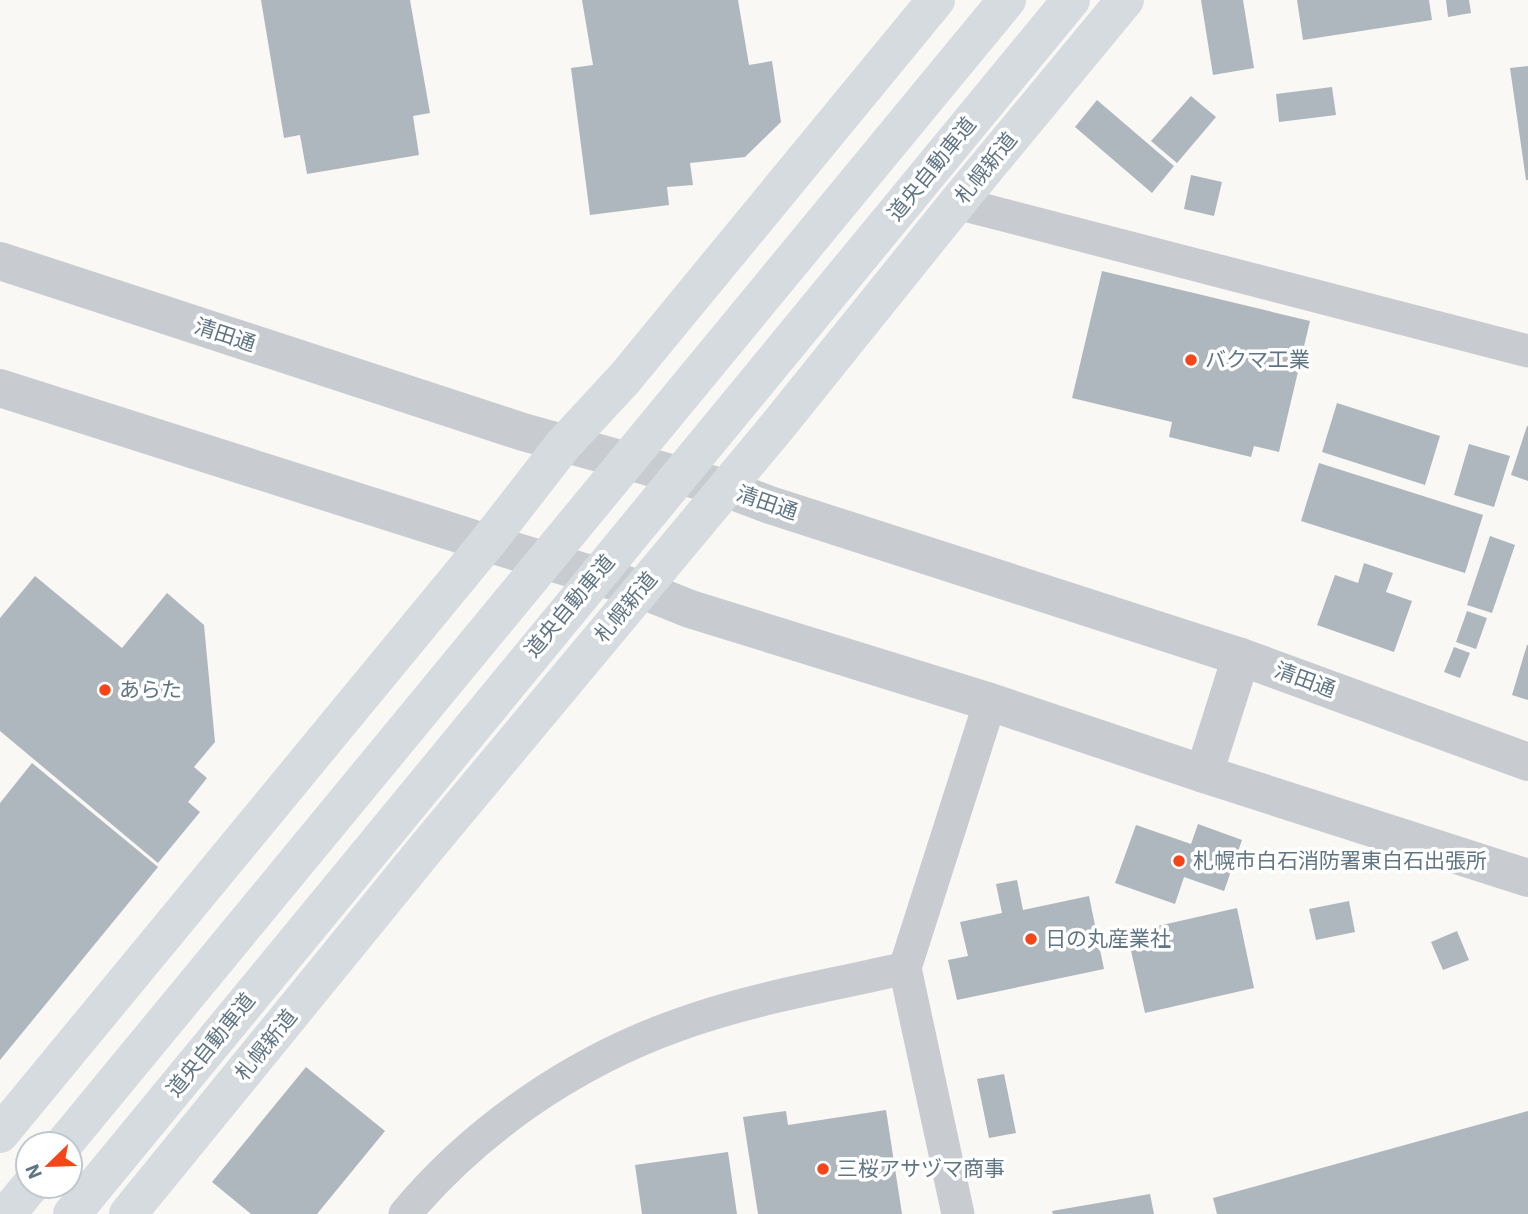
<svg xmlns="http://www.w3.org/2000/svg" width="1528" height="1214" font-family="'IBM Plex Sans','Noto Sans JP',sans-serif">
<style>
.building{fill:#aeb7be}
.lines{fill:none;stroke-linecap:round;stroke-linejoin:round}
.minor{stroke:#c8ccd0;stroke-width:33}
.tertiary{stroke:#c8ccd0;stroke-width:38}
.trunk{stroke:#d5dbdf;stroke-width:38}
.motorway{stroke:#d5dbdf;stroke-width:38}
.poi-dot{fill:#f54519;stroke:#fff;stroke-width:2.5}
.labels{text-anchor:middle;stroke-width:7;stroke-linejoin:round;paint-order:stroke}
.street-label{font-size:21px;fill:#607584;stroke:#fff}
.poi-label{font-size:21px;fill:#607584;stroke:#fff;text-anchor:start}
</style>
<rect width="100%" height="100%" fill="#f9f8f5"/>
<g class="building">
<polygon points="261,0 410,0 430,113 413,116 419,155 307,174 300,135 284,138"/>
<polygon points="582,0 738,0 749,65 772,61 781,122 745,157 690,163 693,185 667,187 669,205 590,215 571,68 593,65"/>
<polygon points="1201,0 1243,0 1254,68 1213,75"/>
<polygon points="1297,0 1429,0 1432,20 1303,40"/>
<polygon points="1446,0 1469,0 1471,13 1448,17"/>
<polygon points="1528,66 1528,180 1526,180 1510,68"/>
<polygon points="1332,87 1336,115 1279,122 1276,94"/>
<polygon points="1191,96 1216,117 1177,163 1151,141"/>
<polygon points="1097,100 1174,166 1152,193 1075,127"/>
<polygon points="1191,175 1222,182 1214,216 1184,209"/>
<polygon points="1102,271 1310,321 1279,452 1254,446 1251,457 1169,437 1172,422 1072,398"/>
<polygon points="1337,403 1440,436 1425,485 1322,452"/>
<polygon points="1527,426 1528,426 1528,481 1511,475"/>
<polygon points="1469,444 1510,456 1494,507 1454,495"/>
<polygon points="1319,463 1483,515 1465,573 1301,521"/>
<polygon points="1490,536 1515,545 1492,613 1467,605"/>
<polygon points="1364,563 1393,573 1386,592 1412,601 1394,652 1317,625 1335,575 1358,583"/>
<polygon points="35,576 122,648 167,593 204,625 215,742 194,767 207,778 188,802 200,812 158,863 0,731 0,618"/>
<polygon points="1467,611 1487,618 1476,649 1456,642"/>
<polygon points="1527,645 1528,645 1528,700 1512,695"/>
<polygon points="1454,647 1470,653 1460,678 1444,672"/>
<polygon points="32,763 158,867 0,1060 0,803"/>
<polygon points="1198,824 1242,840 1224,891 1184,877 1175,904 1115,883 1136,825 1191,844"/>
<polygon points="1017,880 1023,910 1089,896 1104,969 957,1000 948,960 968,956 960,922 1002,913 996,884"/>
<polygon points="1349,901 1355,932 1316,940 1309,909"/>
<polygon points="1237,908 1254,988 1145,1013 1127,933"/>
<polygon points="1457,931 1469,960 1443,970 1431,942"/>
<polygon points="306,1067 385,1131 317,1214 251,1214 212,1182"/>
<polygon points="1004,1074 1016,1133 989,1138 977,1079"/>
<polygon points="886,1110 902,1214 758,1214 743,1117 786,1111 788,1125"/>
<polygon points="1528,1111 1528,1214 1217,1214 1213,1198"/>
<polygon points="728,1152 737,1214 642,1214 635,1165"/>
<polygon points="1150,1194 1154,1214 1053,1214 1052,1211"/>
</g>
<g class="lines">
<g class="minor">
<polyline points="957,203 1528,351"/>
<path d="M405,1214C476,1129 574,1062 678,1025C751,998 830,986 905,968"/>
<polyline points="958,1214 905,968 990,702"/>
</g>
<g class="tertiary">
<polyline points="0,261 523,432 725,488 770,505 1241,657 1528,762"/>
<polyline points="0,388 487,543 640,589 690,609 990,702 1204,774 1528,878"/>
<polyline points="1204,774 1241,657"/>
</g>
<g class="trunk">
<polyline points="0,1134 487,543 563,445 625,378 936,0"/>
<polyline points="128,1214 427,847 776,428 957,203 1125,0"/>
</g>
<g class="motorway">
<polyline points="64,1144 1007,0"/>
<polyline points="7,1214 30,1186"/>
<polyline points="72,1214 1071,0"/>
</g>
</g>
<g class="poi-dot">
<circle cx="1191" cy="360" r="7"/>
<circle cx="105" cy="690" r="7"/>
<circle cx="1179" cy="861" r="7"/>
<circle cx="1031" cy="939" r="7"/>
<circle cx="823" cy="1169" r="7"/>
</g>
<g class="labels">
<g class="street-label">
<text transform="translate(986 168) rotate(-51)" y="7">札幌新道</text>
<text transform="translate(932 169) rotate(-51)" y="7">道央自動車道</text>
<text transform="translate(225 335) rotate(18)" y="7">清田通</text>
<text transform="translate(767 503) rotate(19)" y="7">清田通</text>
<text transform="translate(570 606) rotate(-50)" y="7">道央自動車道</text>
<text transform="translate(626 607) rotate(-50)" y="7">札幌新道</text>
<text transform="translate(1305 680) rotate(20)" y="7">清田通</text>
<text transform="translate(211 1045) rotate(-51)" y="7">道央自動車道</text>
<text transform="translate(266 1045) rotate(-51)" y="7">札幌新道</text>
</g>
<g class="poi-label">
<text x="1205" y="367">バクマ工業</text>
<text x="119" y="697">あらた</text>
<text x="1193" y="868">札幌市白石消防署東白石出張所</text>
<text x="1045" y="946">日の丸産業社</text>
<text x="837" y="1176">三桜アサヅマ商事</text>
</g>
</g>
<g transform="translate(49 1165) rotate(247)"><circle r="33" fill="#ffffff" stroke="#bfc8ce" stroke-width="2"/>
<path d="M0-5L12 26L0 18L-12 26Z" fill="#f54519"/>
<text y="-10" font-size="19" font-weight="bold" text-anchor="middle" fill="#607584">N</text>
</g>
</svg>
